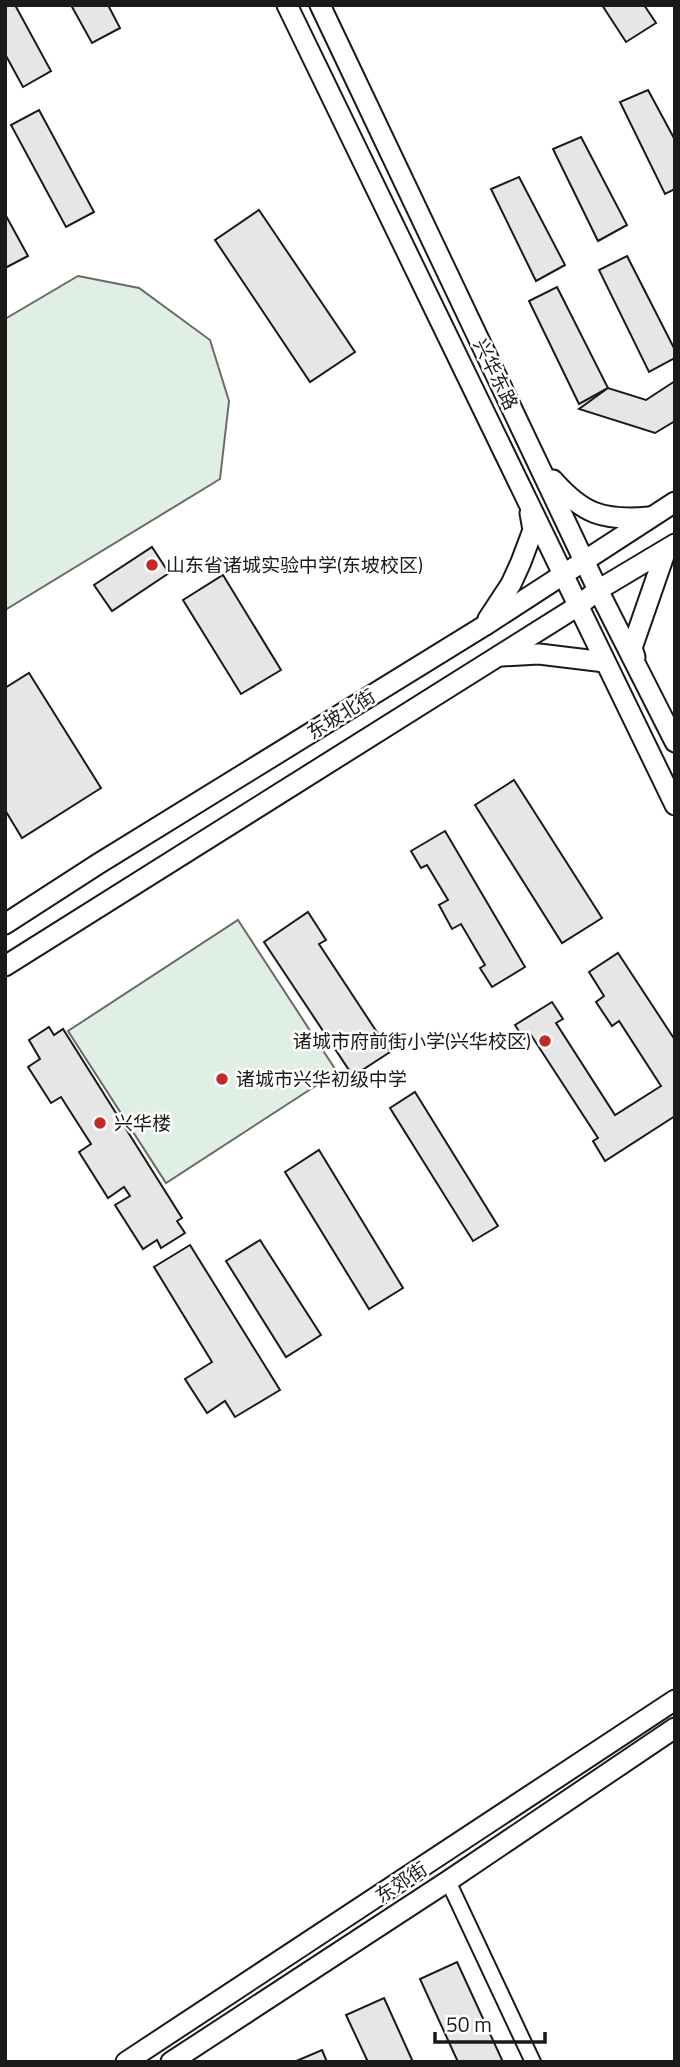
<svg xmlns="http://www.w3.org/2000/svg" width="680" height="2067" font-family="'Titillium Web','Noto Sans SC',sans-serif">
<style>
.green{fill:#e0efe3;stroke:#6a6a6a;stroke-width:2}
.building{fill:#e6e6e6;stroke:#1a1a1a;stroke-width:2}
.lines{fill:none;stroke-linecap:round;stroke-linejoin:round}
.minor-casing{stroke:#1a1a1a;stroke-width:18}
.secondary-casing{stroke:#1a1a1a;stroke-width:23}
.minor{stroke:#fff;stroke-width:14}
.secondary{stroke:#fff;stroke-width:19}
.poi-dot{fill:#c62828;stroke:#fff;stroke-width:2.5}
.labels{text-anchor:middle;stroke-width:5;stroke-linejoin:round;paint-order:stroke}
.street-label{font-size:19px;fill:#1a1a1a;stroke:#fff}
.poi-label{font-size:19px;fill:#1a1a1a;stroke:#fff;text-anchor:start}
</style>
<rect width="100%" height="100%" fill="#fff"/>
<g class="green">
<polygon points="78,276 139,288 210,340 229,401 220,479 5,610 5,319"/>
<polygon points="238,920 337,1072 166,1183 68,1031"/>
</g>
<g class="building">
<polygon points="5,5 15,5 51,71 23,87 5,54"/>
<polygon points="71,5 108,5 120,28 92,43"/>
<polygon points="602,5 644,5 656,23 626,42"/>
<polygon points="648,90 675,140 675,189 665,194 620,102"/>
<polygon points="39,110 94,212 66,227 11,125"/>
<polygon points="581,137 627,225 598,241 553,149"/>
<polygon points="519,177 565,265 536,281 491,189"/>
<polygon points="259,210 355,352 310,382 215,240"/>
<polygon points="5,214 28,256 5,268"/>
<polygon points="627,256 675,350 675,358 649,372 599,270"/>
<polygon points="557,287 608,388 579,404 529,301"/>
<polygon points="675,381 675,421 655,433 579,409 608,388 646,400"/>
<polygon points="152,547 169,573 112,611 94,585"/>
<polygon points="223,575 281,670 241,694 183,600"/>
<polygon points="29,673 101,788 22,838 5,810 5,688"/>
<polygon points="514,780 602,918 562,943 475,805"/>
<polygon points="445,831 525,967 492,987 480,968 485,965 461,924 452,929 439,905 448,900 427,865 421,868 411,851"/>
<polygon points="308,912 326,940 319,944 390,1052 353,1076 264,942"/>
<polygon points="618,953 675,1040 675,1116 605,1161 593,1141 598,1138 531,1035 524,1039 515,1025 552,1002 563,1019 556,1023 615,1115 661,1086 619,1021 612,1026 596,1002 604,996 589,972"/>
<polygon points="49,1027 54,1035 63,1029 182,1218 177,1221 185,1233 161,1248 157,1240 143,1249 115,1205 130,1196 124,1187 108,1198 79,1152 91,1144 61,1097 51,1103 28,1067 40,1059 29,1040"/>
<polygon points="415,1092 498,1226 473,1241 390,1108"/>
<polygon points="319,1150 403,1288 369,1309 285,1172"/>
<polygon points="260,1240 321,1335 286,1357 226,1261"/>
<polygon points="190,1245 280,1390 235,1417 225,1401 207,1413 185,1379 212,1362 154,1267"/>
<polygon points="457,1962 503,2062 458,2062 420,1979"/>
<polygon points="384,1998 413,2062 368,2062 346,2015"/>
<polygon points="322,2050 327,2062 294,2062"/>
</g>
<g class="lines">
<g class="minor-casing">
<polyline id="minor" points="448,1881 533,2062"/>
</g>
<g class="secondary-casing">
<g id="secondary">
<polyline points="287,5 675,805"/>
<polyline points="320,5 598,590 675,742"/>
<path d="M553,480C583,514 603,521 649,517"/>
<polyline points="488,619 511,584 521,562 533,530 530,513"/>
<polyline points="502,656 539,654 605,662"/>
<polyline points="635,657 632,648 666,550"/>
<polyline points="5,924 98,864 484,626 675,502"/>
<polyline points="5,966 578,606 598,590 675,544"/>
<polyline points="126,2062 675,1700"/>
<polyline points="171,2062 448,1881 675,1728"/>
</g>
</g>
<use href="#minor" class="minor"/>
<use href="#secondary" class="secondary"/>
</g>
<g class="poi-dot">
<circle cx="152" cy="565" r="7"/>
<circle cx="545" cy="1041" r="7"/>
<circle cx="222" cy="1079" r="7"/>
<circle cx="100" cy="1123" r="7"/>
</g>
<g class="labels">
<g class="street-label">
<text transform="translate(496 374) rotate(64)" y="7">兴华东路</text>
<text transform="translate(341 714) rotate(-32)" y="7">东坡北街</text>
<text transform="translate(401 1882) rotate(-33)" y="7">东郊街</text>
</g>
<g class="poi-label">
<text x="166" y="572">山东省诸城实验中学(东坡校区)</text>
<text x="531" y="1048" text-anchor="end">诸城市府前街小学(兴华校区)</text>
<text x="236" y="1086">诸城市兴华初级中学</text>
<text x="114" y="1130">兴华楼</text>
</g>
</g>
<rect width="680" height="2067" fill="none" stroke="#1a1a1a" stroke-width="14"/>
<path d="M435 2032v10h110v-10" fill="none" stroke="#1a1a1a" stroke-width="3.5"/>
<text x="446" y="2032" font-size="21" fill="#1a1a1a" stroke="#ffffff" stroke-width="5" paint-order="stroke">50 m</text>
</svg>
